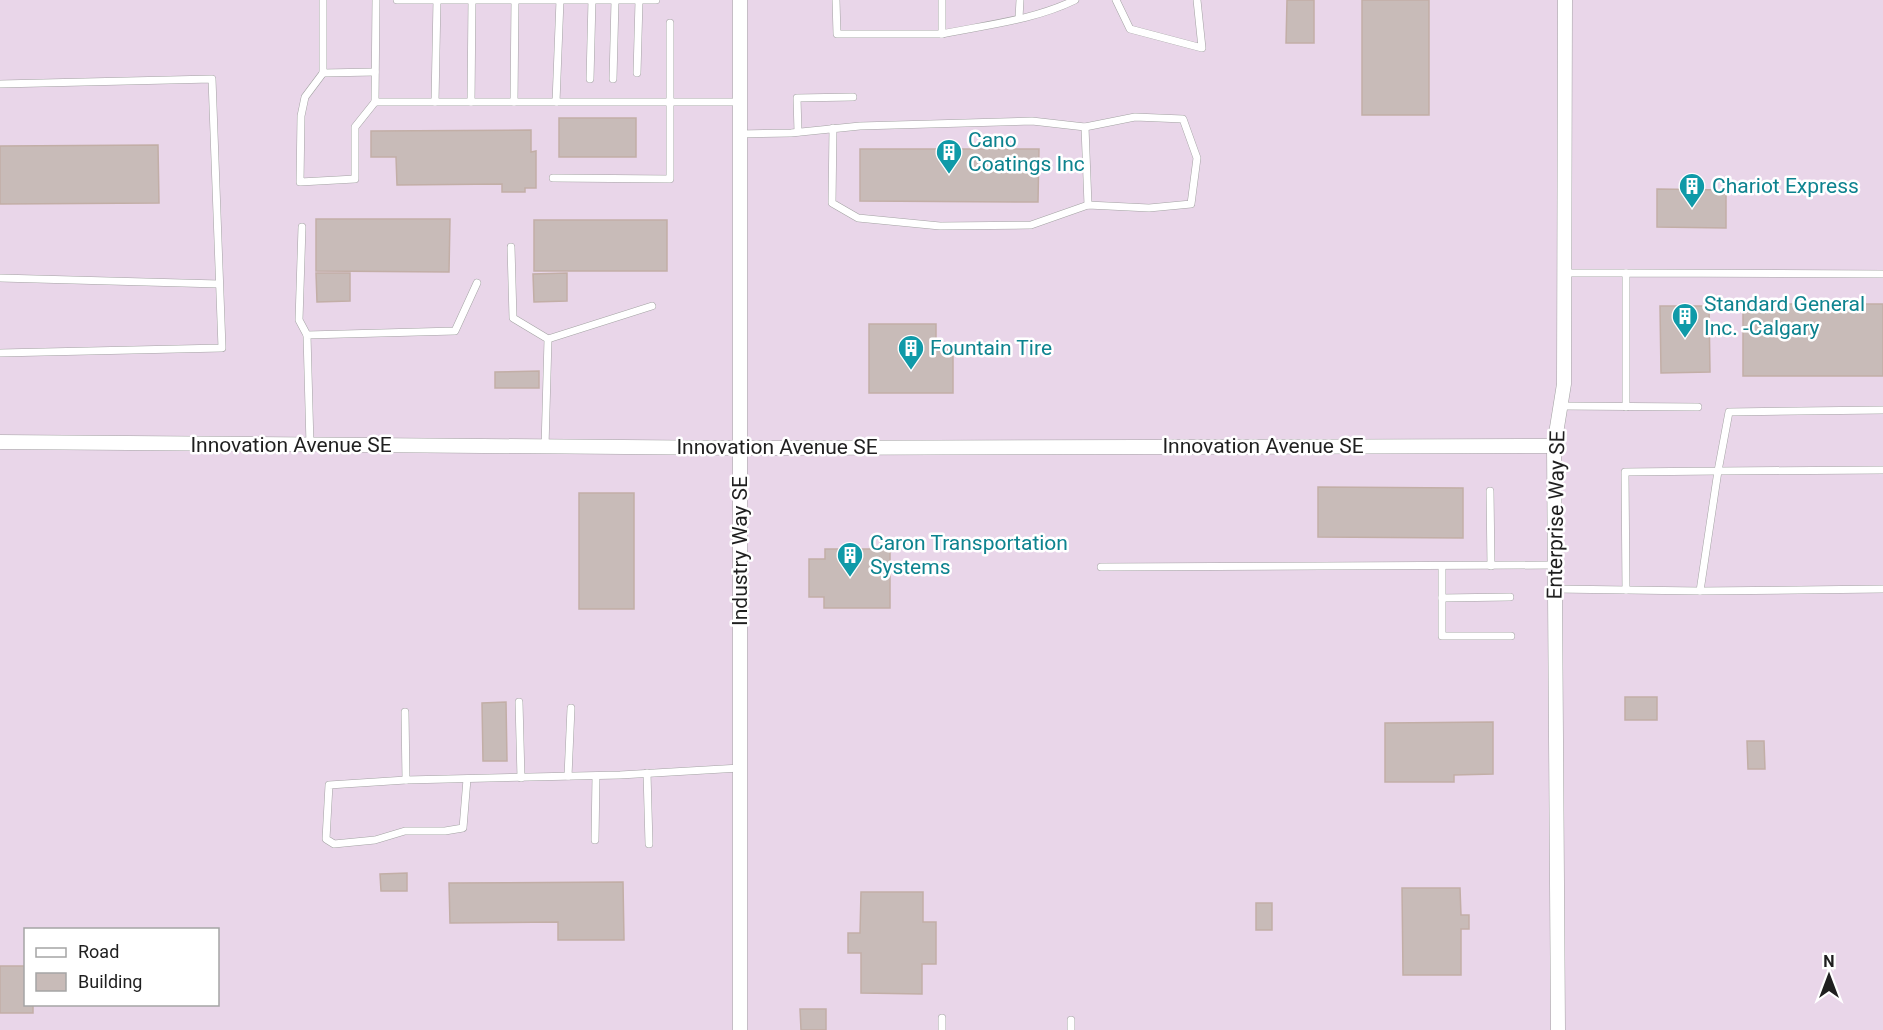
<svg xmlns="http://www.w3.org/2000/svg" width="1883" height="1030" font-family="Roboto,sans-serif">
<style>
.industrial{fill:#e9d6e9;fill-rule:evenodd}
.building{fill:#c8bbb8;stroke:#c2aea6;stroke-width:1.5}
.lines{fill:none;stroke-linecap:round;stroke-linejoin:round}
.lane-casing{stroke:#a3a3a3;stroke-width:8}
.street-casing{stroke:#a3a3a3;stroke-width:15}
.lane{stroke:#fff;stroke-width:7}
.street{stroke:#fff;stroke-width:14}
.labels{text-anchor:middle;stroke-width:5;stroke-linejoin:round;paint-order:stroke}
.culture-label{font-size:21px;fill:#0d838f;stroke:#fff;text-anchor:start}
.street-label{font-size:21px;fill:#1f1f1f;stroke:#fff}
</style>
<rect width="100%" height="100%" fill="#f0eae5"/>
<path class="industrial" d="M0,0H1883V1030H0ZM26,930H218V1004H26Z"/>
<g class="building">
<polygon points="1287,0 1314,0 1314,43 1286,43"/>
<rect x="1362" y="0" width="67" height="115"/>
<rect x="559" y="118" width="77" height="39"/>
<polygon points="531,130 531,152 536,151 536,188 525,188 525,192 502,192 502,184 397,185 396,157 371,157 371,131"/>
<polygon points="158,145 159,203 0,204 0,146"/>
<polygon points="860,149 1039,149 1038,202 860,201"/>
<polygon points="1657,189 1726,190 1726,228 1657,227"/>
<polygon points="316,219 450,219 449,272 316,271"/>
<rect x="534" y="220" width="133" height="51"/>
<polygon points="316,273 350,273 350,301 317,302"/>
<polygon points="567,273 567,301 534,302 533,274"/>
<rect x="1743" y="304" width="140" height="72"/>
<polygon points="1660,306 1709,306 1710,372 1661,373"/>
<polygon points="869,324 936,324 936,349 953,349 953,393 869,393"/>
<polygon points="539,371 539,388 495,388 495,372"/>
<polygon points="1318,487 1463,488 1463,538 1318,537"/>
<rect x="579" y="493" width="55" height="116"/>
<polygon points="825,549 890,549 890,608 824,608 824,597 809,597 809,559 825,559"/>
<rect x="1625" y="697" width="32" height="23"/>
<polygon points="506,702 507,761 483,761 482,703"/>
<polygon points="1493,722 1493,774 1454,775 1454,782 1385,782 1385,723"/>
<polygon points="1747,741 1764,741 1765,769 1748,769"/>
<polygon points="407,873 407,891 381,891 380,874"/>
<polygon points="623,882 624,940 558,940 558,922 450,923 449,883"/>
<polygon points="1402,888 1460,888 1461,915 1469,915 1469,929 1461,929 1461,975 1403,975"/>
<polygon points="861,892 923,892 923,922 936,922 936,964 922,964 922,994 861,993 861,953 848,953 848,933 860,933"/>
<rect x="1256" y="903" width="16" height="27"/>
<polygon points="0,966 26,966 26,1004 33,1004 33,1013 0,1013"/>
<polygon points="800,1009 826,1009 826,1030 801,1030"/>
</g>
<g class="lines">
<g class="lane-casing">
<g id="lane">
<polyline points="323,0 323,73 375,72"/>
<polyline points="376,0 375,102 740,102"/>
<polyline points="397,0 656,0"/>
<polyline points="836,0 837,34 942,34 942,0"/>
<polyline points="1116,0 1130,29 1202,48 1197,0"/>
<polyline points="1019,18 1020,0"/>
<path d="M942,34C986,25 1034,20 1075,0"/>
<polyline points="323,73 305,97 301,116 300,182 355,179 355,127 375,102"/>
<polyline points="637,73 639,1"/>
<polyline points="590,79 592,0"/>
<polyline points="613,79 615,1"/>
<polyline points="0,84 212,79 222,348 0,353"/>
<polyline points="435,102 437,0"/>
<polyline points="471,102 472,0"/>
<polyline points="514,102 515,0"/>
<polyline points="556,102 560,0"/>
<polyline points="1085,127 1088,205"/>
<polyline points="798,132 797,98 853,97"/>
<polyline points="740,134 791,133 860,126 1032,121 1085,127 1135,117 1183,119 1197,158 1191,204 1149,208 1088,205 1031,225 940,226 858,218 832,203 833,128"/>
<polyline points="553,178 670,179 670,23"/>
<polyline points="302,227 299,320 307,335"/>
<polyline points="511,247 513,318 548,339 545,447"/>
<polyline points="1564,273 1626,273"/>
<polyline points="0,278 219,284"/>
<polyline points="548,339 652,306"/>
<polyline points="1560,406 1698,407"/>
<polyline points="1626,407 1626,273 1883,274"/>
<polyline points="310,445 307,335 455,331 477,283"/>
<polyline points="1490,491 1491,566"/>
<polyline points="1442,566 1442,636 1511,636"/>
<polyline points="1101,567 1554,565"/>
<polyline points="1555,589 1700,591 1718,471 1883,470"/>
<polyline points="1626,590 1625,472 1718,471 1729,412 1883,410"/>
<polyline points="1700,591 1883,589"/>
<polyline points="1442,598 1510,597"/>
<polyline points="519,702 521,778"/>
<polyline points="405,712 406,780 620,775 740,768"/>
<polyline points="647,773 649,844"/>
<polyline points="568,776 571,708"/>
<polyline points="406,780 329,785 326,839 334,844 375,840 405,831 445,831 463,828 467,779"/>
<polyline points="595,840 596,776"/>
<polyline points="942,1018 942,1030"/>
<polyline points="1071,1020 1071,1030"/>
</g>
</g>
<g class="street-casing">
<g id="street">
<polyline points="740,0 740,1030"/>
<polyline points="0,442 740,448 1554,446"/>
<polyline points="1558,1030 1554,446 1564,384 1565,0"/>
</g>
</g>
<use href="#lane" class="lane"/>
<use href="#street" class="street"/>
</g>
<defs>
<g id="building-pin" transform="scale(1.35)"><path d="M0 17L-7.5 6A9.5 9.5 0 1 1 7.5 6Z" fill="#0f9aa8" stroke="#fff"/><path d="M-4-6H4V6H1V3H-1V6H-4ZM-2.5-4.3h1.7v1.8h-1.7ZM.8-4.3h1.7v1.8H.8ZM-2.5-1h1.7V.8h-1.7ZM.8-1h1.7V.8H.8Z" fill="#fff"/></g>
</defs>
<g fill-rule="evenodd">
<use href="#building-pin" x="949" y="152"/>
<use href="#building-pin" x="1692" y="186"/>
<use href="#building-pin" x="1685" y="316"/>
<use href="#building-pin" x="911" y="348"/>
<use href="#building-pin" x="850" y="555"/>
</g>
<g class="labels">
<g class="culture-label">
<text x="968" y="147">Cano<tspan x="968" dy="24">Coatings Inc</tspan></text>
<text x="1712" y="193">Chariot Express</text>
<text x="1704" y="311">Standard General<tspan x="1704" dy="24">Inc. -Calgary</tspan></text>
<text x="930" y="355">Fountain Tire</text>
<text x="870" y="550">Caron Transportation<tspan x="870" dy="24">Systems</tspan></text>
</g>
<g class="street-label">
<text x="291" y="452">Innovation Avenue SE</text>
<text x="1263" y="453">Innovation Avenue SE</text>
<text x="777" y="454">Innovation Avenue SE</text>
<text transform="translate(1556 515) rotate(-89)" y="7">Enterprise Way SE</text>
<text transform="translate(740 551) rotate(-90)" y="7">Industry Way SE</text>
</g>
</g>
<rect x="24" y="928" width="195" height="78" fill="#ffffff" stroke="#a5a5a5" stroke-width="1.5"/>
<rect x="36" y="948" width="30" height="9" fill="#ffffff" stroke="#a5a5a5" stroke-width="1.5"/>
<text x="78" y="958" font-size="18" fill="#1f1f1f">Road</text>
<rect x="36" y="973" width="30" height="18" fill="#c8bbb8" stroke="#a5a5a5" stroke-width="1.5"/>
<text x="78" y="988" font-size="18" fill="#1f1f1f">Building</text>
<g transform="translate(1829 976)" stroke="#ffffff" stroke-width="4.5" paint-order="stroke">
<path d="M0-4.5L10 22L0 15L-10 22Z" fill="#1f1f1f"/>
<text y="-9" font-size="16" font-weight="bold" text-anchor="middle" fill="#1f1f1f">N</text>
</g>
</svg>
